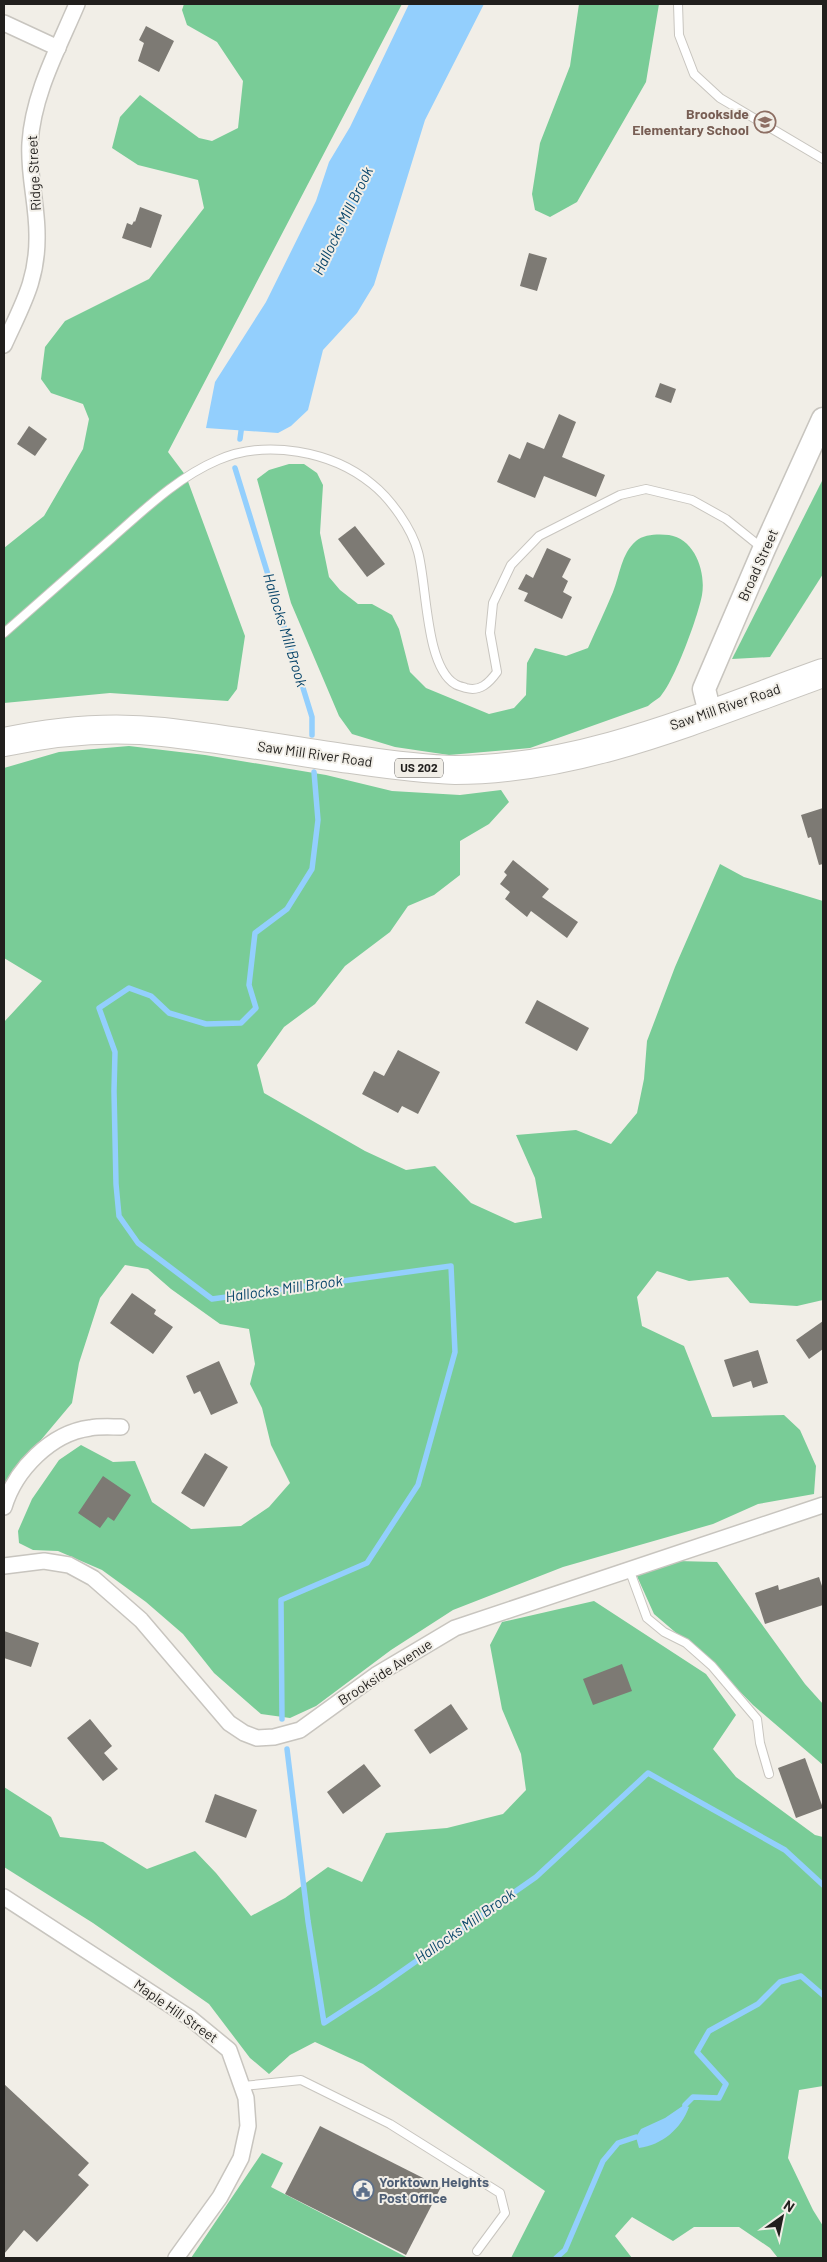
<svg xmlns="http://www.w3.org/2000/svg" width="827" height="2262" font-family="Barlow,sans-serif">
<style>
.forest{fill:#79cc97}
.water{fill:#93cffd}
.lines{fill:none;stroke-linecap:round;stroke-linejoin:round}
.stream{stroke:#93cffd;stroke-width:5.5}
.building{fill:#7d7a74}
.lane-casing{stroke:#c8c5bf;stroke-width:10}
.street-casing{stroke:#c8c5bf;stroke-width:18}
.secondary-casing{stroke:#c8c5bf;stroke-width:25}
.highway-casing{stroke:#c8c5bf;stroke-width:30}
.lane{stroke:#fff;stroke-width:8}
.street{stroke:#fff;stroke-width:15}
.secondary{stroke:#fff;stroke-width:22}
.highway{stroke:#fff;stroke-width:28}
.labels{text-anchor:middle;stroke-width:4;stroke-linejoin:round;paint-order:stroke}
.shield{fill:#f1eee7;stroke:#5f5d5a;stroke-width:1}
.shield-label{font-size:12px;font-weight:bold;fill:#211f1d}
.education-label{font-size:14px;font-weight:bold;fill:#785e54;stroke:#f1eee7;text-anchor:end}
.street-label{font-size:14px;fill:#211f1d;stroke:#f1eee7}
.service-label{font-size:14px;font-weight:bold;fill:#4e5e75;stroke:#f1eee7;text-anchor:start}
.water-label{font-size:15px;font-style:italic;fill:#08456a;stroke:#f1eee7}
</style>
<rect width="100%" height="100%" fill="#f1eee7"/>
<g class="forest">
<polygon points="184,4 402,4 168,452 186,476 245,636 237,689 228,701 110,693 4,703 4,548 44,516 83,449 89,419 83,404 51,393 41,379 45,347 65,321 149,279 204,208 198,180 138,165 112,148 120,117 140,95 199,138 212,141 238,128 243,81 217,42 187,25 182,10"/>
<polygon points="579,4 659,4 646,82 577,202 550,217 535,210 532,194 540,143 570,66"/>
<path d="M289,464H304L317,473L323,485L320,533L329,577L340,590L358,604H372L392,615L399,629L410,672L426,688L489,714L514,708L526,695L527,663L535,648L566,656L588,648C596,630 605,611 613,592C620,575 621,554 636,541C644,534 659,534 669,535C695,539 706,572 702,595C698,617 674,682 660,697C656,700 651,703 648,706L530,748L449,755L395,747L352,734L339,716L291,603L257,479L269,470Z"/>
<polygon points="823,479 823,574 770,657 732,659"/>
<polygon points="129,746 205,755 326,775 392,791 460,795 501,790 509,802 489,824 460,841 460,875 434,895 408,906 390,932 345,966 315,1004 284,1027 257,1065 264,1093 365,1151 406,1170 435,1166 471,1203 515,1223 542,1218 535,1178 516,1135 576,1130 611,1144 637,1113 644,1079 647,1041 675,967 720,864 744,877 823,901 823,1300 797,1306 750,1303 728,1277 689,1281 657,1271 637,1297 642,1326 684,1346 712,1417 784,1415 800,1430 816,1466 814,1494 758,1504 713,1524 563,1567 453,1610 391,1650 316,1706 290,1718 261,1714 214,1673 183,1634 146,1602 102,1570 58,1551 33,1550 19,1543 18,1531 32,1499 59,1460 81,1445 113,1462 135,1461 152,1502 191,1529 241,1526 269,1507 290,1483 271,1445 262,1408 250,1384 255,1364 249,1329 220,1324 171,1289 148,1269 125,1265 100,1298 79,1363 72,1403 4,1484 4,1022 42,981 4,958 4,768 59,752"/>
<polygon points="677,1561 717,1562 805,1684 823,1704 823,1765 753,1705 716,1667 654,1614 636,1574"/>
<polygon points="594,1601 706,1674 736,1715 713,1749 736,1777 815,1835 823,1837 823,2086 799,2090 788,2158 813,2210 823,2226 823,2258 778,2258 770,2248 739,2227 694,2227 673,2241 632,2217 615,2236 632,2258 511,2258 545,2191 363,2064 315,2042 290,2055 269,2074 250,2058 209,2004 93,1923 4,1867 4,1787 51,1817 60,1837 103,1842 147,1869 195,1851 216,1873 251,1916 285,1898 328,1867 362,1882 386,1833 447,1828 503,1814 526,1790 521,1754 502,1709 490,1645 502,1622"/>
<polygon points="262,2153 283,2163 271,2187 408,2258 191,2258"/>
</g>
<g class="water">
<polygon points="409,4 484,4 425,120 374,285 357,313 323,350 308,410 291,426 278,433 206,428 215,382 266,302 316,201 329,162 350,127"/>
<path d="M684,2105L689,2107C681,2129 662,2145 639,2148L636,2137L641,2129L665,2118Z"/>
</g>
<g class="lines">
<g class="stream">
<polyline points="240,439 242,424"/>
<polyline points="235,468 312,717 312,735"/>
<polyline points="282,1719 281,1600 367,1563 418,1485 455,1352 451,1266 212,1299 138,1243 119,1216 116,1184 114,1091 115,1052 99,1008 129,988 151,996 169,1013 206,1024 241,1023 256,1008 249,985 255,933 287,909 312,869 318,820 314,772"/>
<polyline points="287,1749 308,1921 324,2023 378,1988 536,1877 648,1773 785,1850 823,1885"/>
<polyline points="685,2105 693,2097 719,2098 726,2084 697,2052 709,2031 758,2004 780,1982 801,1976 823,1995"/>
<polyline points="556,2258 565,2250 603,2161 618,2143 636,2137"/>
</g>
</g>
<g class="building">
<polygon points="146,26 174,41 159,72 138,61 144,43 139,40"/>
<polygon points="140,207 162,215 151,248 122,238 127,223 132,225 134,221 135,222"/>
<polygon points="529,253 547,258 537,291 520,286"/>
<polygon points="660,383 676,389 671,403 655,397"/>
<polygon points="559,414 576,422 562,457 605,475 596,497 544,476 535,498 497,482 509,454 520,459 527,442 544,449"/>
<polygon points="29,426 47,439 35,456 17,444"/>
<polygon points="355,526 385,564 367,577 338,539"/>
<polygon points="547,548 571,559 562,577 568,581 563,592 572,597 562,619 524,601 528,593 518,589 526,574 533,578"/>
<polygon points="823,808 823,864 819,865 811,837 808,838 801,815"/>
<polygon points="513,860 549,889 542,897 578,922 567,938 531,911 527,917 505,899 510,892 500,884 507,875 504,872"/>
<polygon points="537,1000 589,1028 577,1051 525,1023"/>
<polygon points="398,1050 440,1072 418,1114 402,1106 398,1113 362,1094 374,1071 384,1076"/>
<polygon points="132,1293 156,1310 154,1314 173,1327 153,1354 110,1323"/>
<polygon points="823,1321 823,1349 809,1359 796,1340"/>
<polygon points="758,1350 768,1383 753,1388 751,1381 733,1387 724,1360"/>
<polygon points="219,1361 238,1403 211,1415 200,1391 194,1394 186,1376"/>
<polygon points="205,1453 228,1467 204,1507 181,1493"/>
<polygon points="103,1476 131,1495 114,1521 108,1517 100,1528 78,1513"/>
<polygon points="819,1577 823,1589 823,1605 765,1624 755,1593 778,1585 779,1590"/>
<polygon points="4,1631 39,1643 31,1667 4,1658"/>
<polygon points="622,1664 632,1691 593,1705 583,1679"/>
<polygon points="451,1704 468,1729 430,1754 414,1730"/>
<polygon points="90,1719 112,1746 104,1753 118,1769 103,1781 67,1738"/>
<polygon points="805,1758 823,1808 796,1818 778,1768"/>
<polygon points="364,1764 381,1786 343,1814 327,1792"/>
<polygon points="215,1794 257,1810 246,1838 205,1822"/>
<polygon points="4,2084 89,2163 78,2175 89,2185 37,2242 24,2230 4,2254"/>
<polygon points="320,2126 441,2187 406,2255 285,2194"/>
</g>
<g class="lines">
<g class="lane-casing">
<g id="lane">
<polyline points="678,4 679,35 694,74 720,98 823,159"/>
<path d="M4,633C40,601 76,570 112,538C145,509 178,477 218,460C266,439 332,451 372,484C391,499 412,529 418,552C427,584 425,666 455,684C458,686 463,687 466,688C480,692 489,683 497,672L490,633L493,603L511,565L539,536L620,495L646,489L692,500L726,519L762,548"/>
<polyline points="629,1569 647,1618 664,1632 686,1643 712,1666 757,1719 760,1743 769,1774"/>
<polyline points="243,2086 301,2080 390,2124 500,2193 505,2213 477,2251"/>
</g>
</g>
<g class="street-casing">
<g id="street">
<polyline points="4,23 58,48"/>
<path d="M4,345C22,305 38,280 37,234C37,204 28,173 30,143C33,94 58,49 77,4"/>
<path d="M4,1507C15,1470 51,1433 90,1428C100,1426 111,1427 121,1427"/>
<polyline points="4,1566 44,1561 69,1565 93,1578 141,1620 229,1723 244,1733 257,1738 274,1737 300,1730 376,1675 455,1628 823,1505"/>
<polyline points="4,1897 190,2018 229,2050 246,2098 248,2126 241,2158 220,2197 176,2258"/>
</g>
</g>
<g class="secondary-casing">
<polyline id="secondary" points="710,713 704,689 764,549 823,419"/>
</g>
<g class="highway-casing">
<path id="highway" d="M4,742C56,731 110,726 163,732C225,739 288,750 350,759C385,764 419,769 455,770C582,770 705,715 823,673"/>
</g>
<use href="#lane" class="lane"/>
<use href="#street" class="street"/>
<use href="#secondary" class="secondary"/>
<use href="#highway" class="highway"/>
</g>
<defs>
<g id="school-ring" transform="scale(1.125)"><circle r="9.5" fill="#f1eee7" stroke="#8d6e63" stroke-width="1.5"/><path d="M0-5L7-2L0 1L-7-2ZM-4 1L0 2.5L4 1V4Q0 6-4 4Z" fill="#8d6e63"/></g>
<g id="civic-ring" transform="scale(1.125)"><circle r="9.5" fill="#f1eee7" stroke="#5c6f8a" stroke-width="1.5"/><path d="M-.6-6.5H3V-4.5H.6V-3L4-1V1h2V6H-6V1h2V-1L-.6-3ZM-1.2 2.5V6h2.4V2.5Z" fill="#5c6f8a"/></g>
</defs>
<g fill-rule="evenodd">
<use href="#school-ring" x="765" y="122"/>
<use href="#civic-ring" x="363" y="2190"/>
</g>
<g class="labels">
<rect class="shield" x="395" y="758.5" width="48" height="19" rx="4"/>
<g class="shield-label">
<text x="419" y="772">US 202</text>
</g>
<g class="education-label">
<text x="749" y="119">Brookside<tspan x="749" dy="16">Elementary School</tspan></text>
</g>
<g class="street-label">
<text transform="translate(34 173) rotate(-93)" y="5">Ridge Street</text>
<text transform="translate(758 565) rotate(-66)" y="5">Broad Street</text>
<text transform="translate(725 707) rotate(-19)" y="5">Saw Mill River Road</text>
<text transform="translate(315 754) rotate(8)" y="5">Saw Mill River Road</text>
<text transform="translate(385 1672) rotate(-33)" y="5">Brookside Avenue</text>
<text transform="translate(176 2011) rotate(35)" y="5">Maple Hill Street</text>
</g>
<g class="service-label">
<text x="379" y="2187">Yorktown Heights<tspan x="379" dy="16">Post Office</tspan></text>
</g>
<g class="water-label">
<text transform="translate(343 221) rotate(-64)" y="5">Hallocks Mill Brook</text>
<text transform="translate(285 630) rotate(73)" y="5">Hallocks Mill Brook</text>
<text transform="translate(284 1289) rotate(-8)" y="5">Hallocks Mill Brook</text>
<text transform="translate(465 1926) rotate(-35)" y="5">Hallocks Mill Brook</text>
</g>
</g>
<rect width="827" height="2262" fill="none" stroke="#211f1d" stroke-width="10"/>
<g transform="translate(782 2217) rotate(33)" stroke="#f1eee7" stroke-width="4" paint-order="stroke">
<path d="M0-4L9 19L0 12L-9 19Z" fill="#211f1d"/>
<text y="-8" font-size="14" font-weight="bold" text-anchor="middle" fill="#211f1d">N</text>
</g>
</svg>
